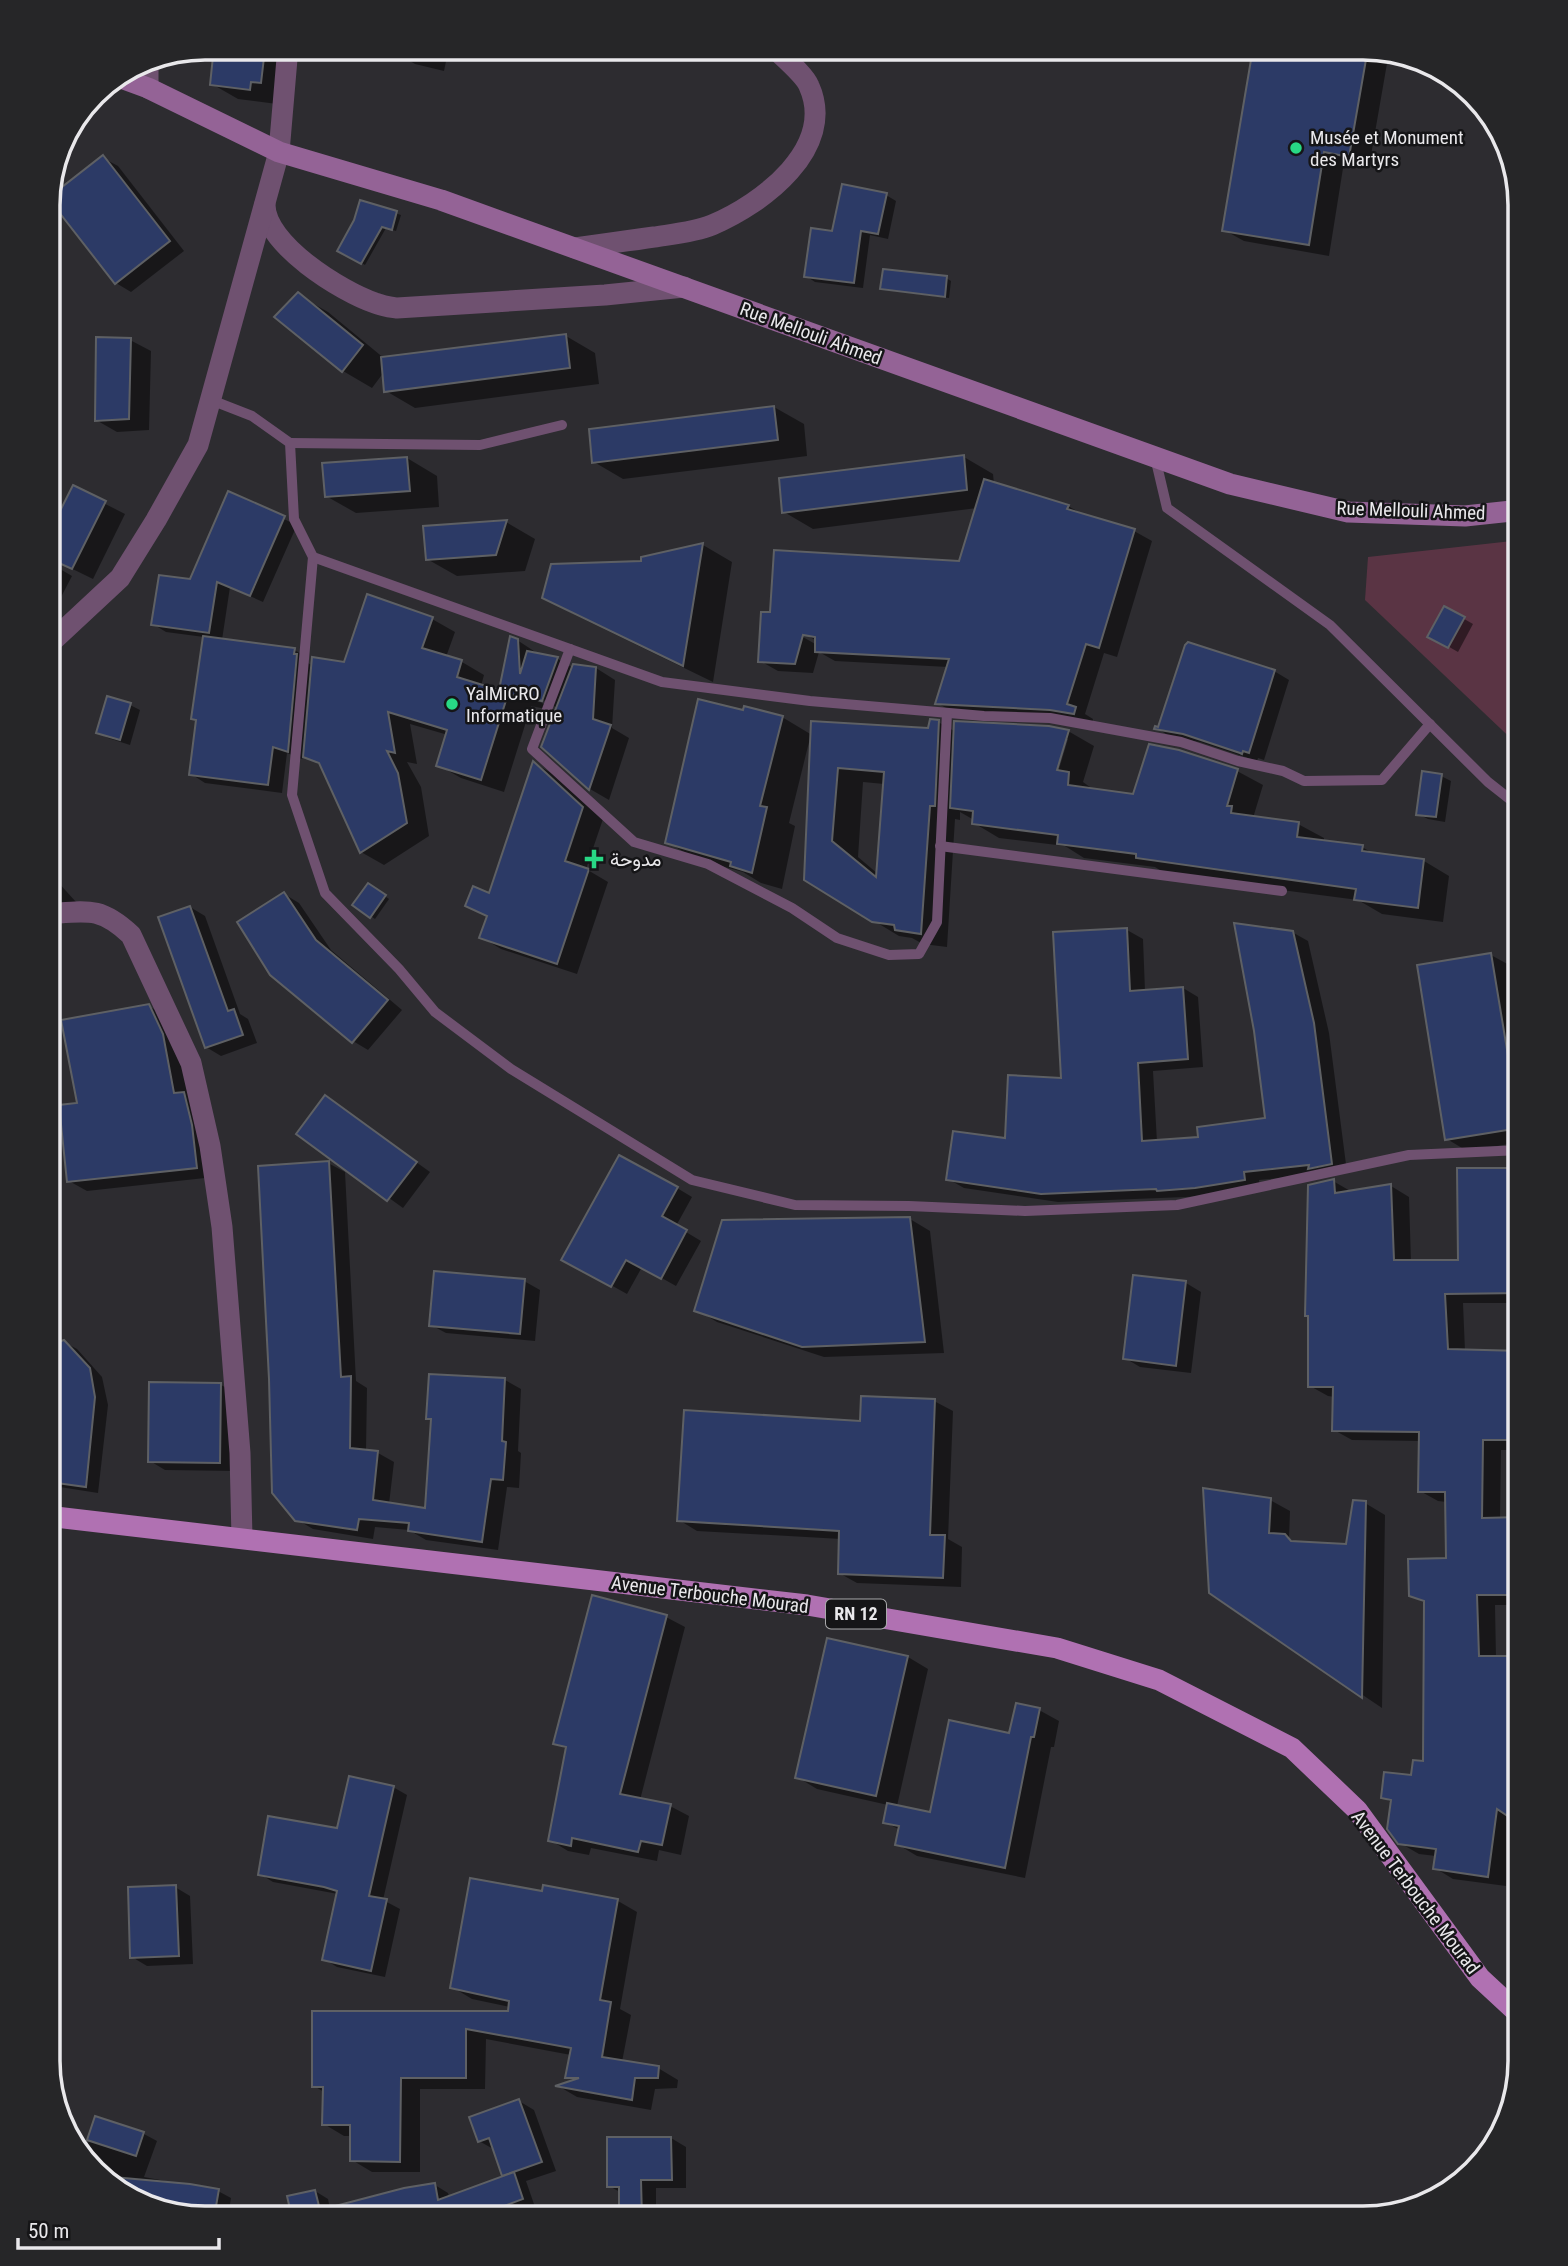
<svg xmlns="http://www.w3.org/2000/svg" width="1568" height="2266" font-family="'Roboto Condensed',Vazirmatn,sans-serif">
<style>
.green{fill:#5a3444}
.shadow{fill:#0007;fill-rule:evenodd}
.building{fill:#2c3a66;stroke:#5e6064;stroke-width:2;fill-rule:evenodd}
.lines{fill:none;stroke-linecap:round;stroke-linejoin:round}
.lane{stroke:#6f5170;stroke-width:10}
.street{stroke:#6f5170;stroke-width:21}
.secondary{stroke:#946396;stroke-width:21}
.primary{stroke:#b071b2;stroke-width:21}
.poi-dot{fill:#28d885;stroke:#151517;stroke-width:2.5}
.labels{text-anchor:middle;stroke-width:5;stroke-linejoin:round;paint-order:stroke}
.shield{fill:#151517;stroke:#a9a9ab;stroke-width:2}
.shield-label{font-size:18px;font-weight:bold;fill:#e9e8eb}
.poi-label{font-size:19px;fill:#e9e8eb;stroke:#151517;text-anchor:start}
.street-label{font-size:19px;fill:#e9e8eb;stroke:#151517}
.rim{fill:none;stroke:#e9e8eb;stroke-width:3.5}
</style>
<rect width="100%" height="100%" fill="#2d2c30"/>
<polygon class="green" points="1521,540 1521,748 1365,600 1368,557"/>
<g class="shadow">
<polygon points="212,47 282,47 277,104 238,99 212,84 216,49"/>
<polygon points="386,47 449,47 444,71 415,64"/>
<polygon points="1255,48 1373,48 1389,52 1369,167 1344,162 1329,256 1244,241 1224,230"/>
<polygon points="103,158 118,166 184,251 131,292 116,283"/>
<polygon points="886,195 896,201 888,239 870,235 863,288 815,282 806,276 833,233"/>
<polygon points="361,202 401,215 396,231 386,228 365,265 339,250 356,221"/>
<polygon points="946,278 951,281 949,298 886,290 882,288"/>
<polygon points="298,295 328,312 385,359 566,336 595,353 599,384 415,408 386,391 384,372 372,388 343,371"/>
<polygon points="130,340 151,351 149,430 117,432 96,420"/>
<polygon points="774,407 804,424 807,456 623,479 594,462"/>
<path d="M964,457L993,474L994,484L1068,506L1084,515L1134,531L1152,541L1117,657L1104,653L1085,714L1093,719L1092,724L955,713L937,703L948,667L835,661L819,652L813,673L778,671L760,661L772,614L960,563L977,508L813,529L784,512ZM796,629L817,641V645L794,632Z"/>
<polygon points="407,458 437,476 439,507 356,513 326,496"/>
<polygon points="74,488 125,514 93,579 48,557 48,539"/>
<polygon points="229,494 297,525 263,602 230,587 222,640 294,650 309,658 308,663 313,666 345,664 368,596 432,619 455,632 446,657 462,662 484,675 481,686 501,692 517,640 540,655 558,659 573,668 596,668 615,680 612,728 629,738 609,800 590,789 543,746 557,708 535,695 533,698 556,711 531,706 504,792 461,778 438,765 448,735 410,724 417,764 407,762 421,787 429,836 384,865 361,852 322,766 303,755 302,759 287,753 282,793 205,783 191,774 204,637 166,632 153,624 191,581"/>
<polygon points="506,522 535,539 525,571 457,576 427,559"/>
<polygon points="703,545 732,562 713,682 573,614 544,597 642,562 643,559"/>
<polygon points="48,562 72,576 47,624"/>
<polygon points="1445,608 1473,624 1458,652 1430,636"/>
<polygon points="1274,671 1289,680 1264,760 1258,758 1257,761 1200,742 1171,737 1158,729"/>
<polygon points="130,705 140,710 130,745 108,738 98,733"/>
<path d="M745,712L782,717L812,735L929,730L938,722L956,732L1068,731L1094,746L1083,782L1094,790L1135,796L1237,771L1263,785L1253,818L1298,824L1324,838V842L1362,847L1376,855L1424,861L1449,876L1443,922L1382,914L1358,900L1250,886L1163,872L1155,867L1084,858L1065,846L999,838L974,823V820L960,812V820L955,819L947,947L923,944L912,938L899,936L805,879L810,738L789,823L795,826L782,889L761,883L743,872L696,859L667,842ZM1064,739H1068L1056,779L1052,778ZM863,782L884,784L878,874L858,857Z"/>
<polygon points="534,763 553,774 603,819 586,869 608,882 577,974 501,949 481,937 488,917 467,905 490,895"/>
<polygon points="1441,776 1451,781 1445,822 1428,819 1418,814"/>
<polygon points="47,870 76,902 47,916"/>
<polygon points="369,885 389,899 375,919 355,905"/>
<polygon points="284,894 299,903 331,950 402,1010 368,1050 353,1041"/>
<polygon points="190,907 205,916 240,1014 248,1019 257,1043 221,1056 206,1047"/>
<polygon points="1127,930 1143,939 1145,991 1183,988 1198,997 1203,1067 1153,1071 1157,1142 1200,1138 1267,1119 1292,932 1308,941 1329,1033 1347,1172 1259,1180 1260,1188 1211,1196 1058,1202 964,1188 948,1179 1007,1140 1063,1080"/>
<polygon points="1491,955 1511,966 1521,1027 1521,1142 1467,1151 1447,1139"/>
<polygon points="148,1006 167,1016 214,1177 87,1191 69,1181 79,1105"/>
<polygon points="325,1097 430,1172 403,1208 299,1133"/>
<polygon points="328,1163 345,1172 356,1381 367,1388 366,1451 378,1453 394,1462 389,1504 427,1509 433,1421 428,1418 505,1380 521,1389 518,1451 521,1453 519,1488 507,1487 498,1550 426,1540 409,1530 375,1527 373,1539 313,1529 296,1519"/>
<path d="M1521,1170V1450H1501L1500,1520L1521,1519V1605H1495L1496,1658H1509L1521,1665V1823L1515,1819L1506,1886L1453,1879L1435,1868L1436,1856L1419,1854L1400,1843L1392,1803L1383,1797L1413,1777L1425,1763L1426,1604L1411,1595L1448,1560L1447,1502L1438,1501L1420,1491L1421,1441L1352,1440L1334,1430L1335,1397L1328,1396L1310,1386L1333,1181L1352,1192L1391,1186L1409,1197L1411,1262H1459ZM1463,1303H1514L1515,1352L1465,1351Z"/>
<polygon points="677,1188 692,1197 676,1226 701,1241 676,1286 642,1267 627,1294 564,1259"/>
<polygon points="47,1199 52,1202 47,1211"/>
<polygon points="910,1219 930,1231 944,1353 824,1357 717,1322 697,1310"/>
<polygon points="1134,1277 1186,1283 1201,1292 1191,1373 1140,1367 1125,1358"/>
<polygon points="524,1281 540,1290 535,1341 446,1333 431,1325"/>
<polygon points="64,1342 77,1349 102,1377 108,1405 98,1493 47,1485 47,1348"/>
<polygon points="221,1385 236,1393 235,1471 165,1470 150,1461"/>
<polygon points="934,1401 953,1411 948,1539 962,1547 961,1587 857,1583 839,1573 841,1539 697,1531 679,1520 861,1423"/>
<polygon points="1270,1500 1290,1511 1289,1539 1297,1543 1347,1546 1365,1503 1385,1515 1382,1708 1210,1592"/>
<polygon points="666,1617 685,1627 640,1800 670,1806 689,1816 681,1855 659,1850 657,1861 591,1848 589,1855 568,1851 550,1840 568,1750 555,1743"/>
<polygon points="908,1657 928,1669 897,1806 932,1814 1039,1710 1059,1721 1054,1747 1051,1747 1025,1878 917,1856 897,1844 900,1830 885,1822 888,1805 817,1789 797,1777"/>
<polygon points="393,1787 407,1795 383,1900 400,1909 385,1977 337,1967 324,1959 338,1894 273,1882 260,1874 339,1830"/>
<polygon points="175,1887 190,1896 193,1964 147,1966 132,1957"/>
<polygon points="543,1893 618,1901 637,1912 620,2009 631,2015 622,2062 658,2068 678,2080 677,2088 655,2089 651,2110 577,2097 560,2087 575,2081 567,2077 571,2055 486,2039 485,2089 420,2089 420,2172 372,2172 352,2160 352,2136 344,2136 324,2124 324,2092 314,2086 314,2013 510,2013 510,2007 472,1999 452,1987"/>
<polygon points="519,2101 534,2110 556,2171 526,2181 535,2207 502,2219 294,2218 289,2197 315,2191 328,2199 330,2209 435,2185 448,2193 449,2197 507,2177 504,2175 495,2150 479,2141"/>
<polygon points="96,2118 144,2134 157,2141 144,2177 218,2191 231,2198 228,2216 241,2218 195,2218 117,2192 86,2158 87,2146"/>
<polygon points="671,2138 686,2147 686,2188 656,2188 656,2219 621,2217 620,2192 609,2186"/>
</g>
<g class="building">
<polygon points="214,47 265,49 261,83 251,82 250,90 210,85"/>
<polygon points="1253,48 1368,48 1349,157 1324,152 1309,245 1222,231"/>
<polygon points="103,155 170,241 115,284 48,198"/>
<polygon points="842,184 887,193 878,234 861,231 854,283 804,277 811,228 832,231"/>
<polygon points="360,200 397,211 392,230 382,227 361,264 337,251 354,220"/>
<polygon points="883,269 947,276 945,297 880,289"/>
<polygon points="298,292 363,345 342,372 274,317"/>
<polygon points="566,334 570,368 384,392 381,357"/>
<polygon points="96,337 131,338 129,419 95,421"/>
<polygon points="774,406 778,440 592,463 589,429"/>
<polygon points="964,455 967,490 782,513 779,478"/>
<polygon points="407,457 410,491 325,497 322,463"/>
<polygon points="984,479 1069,505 1067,509 1135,529 1099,648 1086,644 1067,704 1076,707 1074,714 1050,710 935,704 949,659 815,652 815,637 803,635 795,664 758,662 761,612 770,612 774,550 959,561"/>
<polygon points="73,485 106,501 72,569 48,558 48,535"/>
<polygon points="228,491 285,516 250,596 217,582 209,633 151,625 159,575 190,579"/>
<polygon points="507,520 496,555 426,560 423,526"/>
<polygon points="703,543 683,666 542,598 551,564 641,561 641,557"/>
<polygon points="367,594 433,617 422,648 462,660 457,677 499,690 510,636 518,639 520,674 527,651 558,657 542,701 508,694 481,780 436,766 447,730 388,712 395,753 387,751 398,773 407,823 360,853 319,763 303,757 312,657 344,662"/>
<polygon points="1444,606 1465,617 1448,648 1427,637"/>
<polygon points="203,636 295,648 294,654 297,654 288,752 273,747 268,785 189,775 196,720 191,719"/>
<polygon points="1188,642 1275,670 1249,753 1243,751 1242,754 1240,753 1183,734 1154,729 1155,726 1158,727 1185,645"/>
<polygon points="573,664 596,667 593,719 611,725 589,790 541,747"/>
<polygon points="107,696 131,703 120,740 96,733"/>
<polygon points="698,699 743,710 744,706 783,716 760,806 767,807 752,873 730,866 731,862 665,843"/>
<path d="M930,719L939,720L935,806H930L921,934L895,930L894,925L872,922L804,880L811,721L928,728ZM838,768L884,772L876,877L832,841Z"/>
<polygon points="954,721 1049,726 1069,730 1057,770 1069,772 1068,785 1133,794 1149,744 1179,750 1238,769 1227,806 1232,806 1231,813 1299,822 1297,837 1363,845 1362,851 1424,859 1418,908 1354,900 1356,889 1136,858 1136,854 1057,844 1058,835 972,824 973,811 950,808"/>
<polygon points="533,761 583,807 565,861 589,869 557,964 479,938 487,916 465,906 473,886 489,893"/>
<polygon points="1422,771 1442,774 1436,817 1416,815"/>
<polygon points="368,883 386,895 370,918 352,905"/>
<polygon points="284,892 316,940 388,1000 352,1043 270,975 237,922"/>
<polygon points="190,906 228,1011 234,1009 243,1035 205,1048 158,917"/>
<polygon points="1234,923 1293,931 1314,1023 1332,1164 1308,1169 1309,1165 1244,1172 1245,1180 1195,1188 1157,1191 1156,1189 1041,1194 946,1180 953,1131 1005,1138 1008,1075 1061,1078 1053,932 1127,928 1130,991 1183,987 1188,1059 1138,1063 1142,1141 1198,1137 1197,1127 1265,1118 1254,1031"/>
<polygon points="1491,953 1520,1128 1445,1140 1417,965"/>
<polygon points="149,1004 163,1034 174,1093 184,1092 192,1125 197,1168 67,1182 59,1105 77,1103 61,1020"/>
<polygon points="325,1095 417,1162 387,1201 296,1134"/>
<polygon points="619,1155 678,1187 662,1216 687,1230 661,1279 626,1260 611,1287 561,1260"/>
<polygon points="329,1161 341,1377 351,1376 350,1448 378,1451 373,1500 425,1508 431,1419 426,1419 429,1374 505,1378 502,1441 506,1442 503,1480 491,1479 482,1542 408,1531 409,1523 359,1519 357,1530 295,1521 272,1493 269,1379 258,1166"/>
<polygon points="1457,1168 1521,1168 1521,1293 1445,1294 1448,1349 1521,1351 1521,1440 1483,1440 1482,1518 1521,1517 1521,1595 1477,1595 1479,1656 1509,1656 1521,1825 1497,1809 1488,1877 1433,1869 1436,1849 1398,1844 1387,1829 1391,1800 1381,1798 1384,1772 1411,1775 1413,1760 1423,1761 1424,1601 1409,1596 1408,1559 1446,1558 1445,1492 1418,1492 1419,1432 1332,1431 1333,1387 1308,1387 1308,1316 1305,1316 1308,1185 1334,1179 1335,1193 1391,1184 1394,1260 1458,1260"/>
<polygon points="910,1217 925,1342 802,1347 694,1311 722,1220"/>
<polygon points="434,1271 525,1279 520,1334 429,1326"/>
<polygon points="1133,1275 1186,1281 1176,1366 1123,1359"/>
<polygon points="64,1340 90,1368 95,1397 86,1487 49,1482 50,1428 47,1427 47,1346"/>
<polygon points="149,1382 221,1383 220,1463 148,1462"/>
<polygon points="861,1396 935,1399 930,1535 945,1535 943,1578 838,1574 839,1531 677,1521 684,1410 860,1421"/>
<polygon points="1203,1488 1271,1498 1269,1533 1285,1534 1291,1541 1346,1544 1353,1500 1366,1501 1362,1698 1209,1593"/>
<polygon points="592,1595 667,1615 620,1794 671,1804 662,1845 641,1841 638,1852 572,1838 571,1846 548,1841 566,1747 553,1744"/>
<polygon points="827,1638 908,1656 876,1796 795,1778"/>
<polygon points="1016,1703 1040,1708 1034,1737 1031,1737 1005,1868 895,1845 899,1826 883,1823 887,1803 930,1812 949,1720 1009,1733"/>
<polygon points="349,1776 394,1786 369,1896 387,1899 371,1971 322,1960 337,1891 324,1887 258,1875 268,1816 337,1828"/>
<polygon points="470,1878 542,1891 543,1885 618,1899 600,2000 611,2002 602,2057 659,2066 658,2078 635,2078 632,2100 555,2086 579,2078 565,2078 571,2048 466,2029 466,2078 401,2078 400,2162 350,2161 350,2125 322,2125 323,2087 312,2087 312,2011 508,2011 509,2001 450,1988"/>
<polygon points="176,1885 179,1956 130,1958 128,1887"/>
<polygon points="519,2099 542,2162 502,2176 489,2138 478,2142 469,2117"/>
<polygon points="95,2116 144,2132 136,2156 87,2140"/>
<polygon points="607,2137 671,2137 672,2180 641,2180 642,2218 619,2218 619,2187 607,2187"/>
<polygon points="514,2172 523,2199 469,2219 292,2218 287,2196 315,2190 320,2210 404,2188 435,2183 438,2200"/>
<polygon points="102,2176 190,2184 219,2189 214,2218 195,2218 117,2192"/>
</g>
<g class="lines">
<g class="lane">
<polyline points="211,400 252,416 290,443 294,519 313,557 292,795 325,893 399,969 435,1012 511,1069 692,1180 795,1205 909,1206 1025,1211 1177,1205 1409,1155 1521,1150"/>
<polyline points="290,443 480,445 562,425"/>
<polyline points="1155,457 1167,508 1330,625 1488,782 1521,808"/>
<polyline points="313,557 662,682 810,701 984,716 1050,718 1181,742 1238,761 1283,771 1304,781 1382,780 1430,724"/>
<polyline points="570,649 532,749 634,842 708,864 792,908 837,938 889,955 919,954 937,922 947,713"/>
<polyline points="940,846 1282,891"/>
</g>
<g class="street">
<polyline points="148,88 148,58"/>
<path d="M265,204C264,244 342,292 375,303C382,306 390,307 397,308L605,295L684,287"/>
<path d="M575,248C601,244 628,241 654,237C673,234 695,232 712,225C762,204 837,148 809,86C805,75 782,56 773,47"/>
<polyline points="47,646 120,578 156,520 198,445 279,152 288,47"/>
<path d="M47,914C87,911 100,906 131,935L191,1063L210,1146L222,1227L240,1453L242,1538"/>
</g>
<polyline class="secondary" points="118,77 148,88 279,152 441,200 1230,484 1348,512 1465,516 1521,510"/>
<polyline class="primary" points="47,1516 807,1605 1057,1648 1159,1680 1292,1748 1357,1810 1480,1978 1521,2016"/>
</g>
<g class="poi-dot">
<circle cx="1296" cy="148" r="7"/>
<circle cx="452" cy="704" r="7"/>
<path d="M590.5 848.5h7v7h7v7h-7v7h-7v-7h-7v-7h7z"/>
</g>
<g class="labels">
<rect class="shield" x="826" y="1599.5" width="60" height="29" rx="5"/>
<g class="shield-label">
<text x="856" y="1620">RN 12</text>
</g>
<g class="poi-label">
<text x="1310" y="144">Musée et Monument<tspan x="1310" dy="22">des Martyrs</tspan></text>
<text x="466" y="700">YalMiCRO<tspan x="466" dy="22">Informatique</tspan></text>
<text x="610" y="866">مدوحة</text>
</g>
<g class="street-label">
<text transform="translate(811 333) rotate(20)" y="7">Rue Mellouli Ahmed</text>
<text transform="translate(1411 510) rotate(2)" y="7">Rue Mellouli Ahmed</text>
<text transform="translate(710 1594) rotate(7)" y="7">Avenue Terbouche Mourad</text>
<text transform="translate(1416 1892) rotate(53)" y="7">Avenue Terbouche Mourad</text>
</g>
</g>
<path d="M0 0H1568V2266H0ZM205 60H1363A145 145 0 0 1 1508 205V2061A145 145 0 0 1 1363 2206H205A145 145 0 0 1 60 2061V205A145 145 0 0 1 205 60Z" fill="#262628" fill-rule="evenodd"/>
<path class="rim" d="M205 60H1363A145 145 0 0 1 1508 205V2061A145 145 0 0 1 1363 2206H205A145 145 0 0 1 60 2061V205A145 145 0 0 1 205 60Z"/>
<path d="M18 2238v10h201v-10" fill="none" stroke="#e9e8eb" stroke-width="3.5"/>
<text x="28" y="2238" font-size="21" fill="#e9e8eb" stroke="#151517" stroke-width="5" paint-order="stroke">50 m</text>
</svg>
